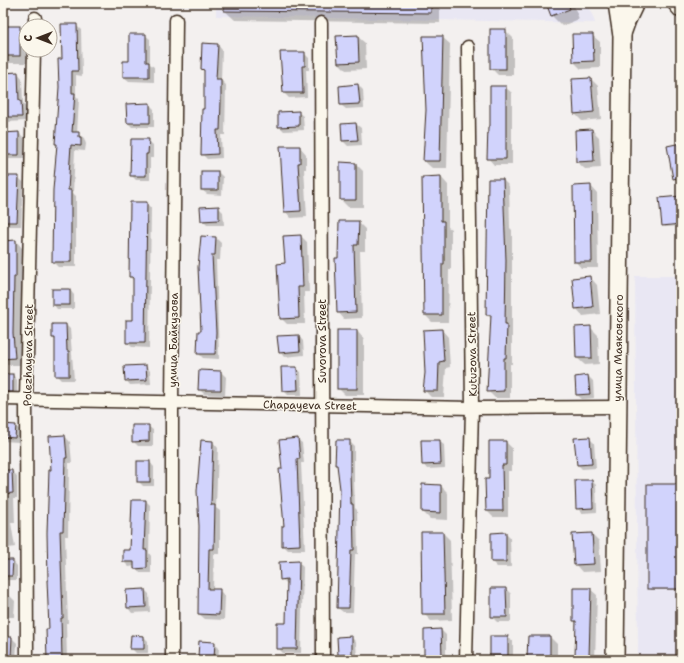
<svg xmlns="http://www.w3.org/2000/svg" width="684" height="663" font-family="'Shantell Sans',sans-serif">
<style>
.built{fill:#e9e7f3}
.shadow{fill:#0003}
.building{fill:#d1d3fc;stroke:#3b2a1e}
.lines{fill:none;stroke-linecap:round;stroke-linejoin:round}
.minor-casing{stroke:#3b2a1e;stroke-width:15}
.tertiary-casing{stroke:#3b2a1e;stroke-width:18}
.secondary-casing{stroke:#3b2a1e;stroke-width:20}
.minor{stroke:#fbf7ec;stroke-width:12}
.tertiary{stroke:#fbf7ec;stroke-width:15}
.secondary{stroke:#fbf7ec;stroke-width:17}
.labels{text-anchor:middle;stroke-width:3;stroke-linejoin:round;paint-order:stroke}
.street-label{font-size:11px;fill:#3b2a1e;stroke:#fbf7ec}
</style>
<rect width="100%" height="100%" fill="#f3f0ef"/>
<filter id="ink" filterUnits="userSpaceOnUse"><feTurbulence type="fractalNoise" baseFrequency=".025" numOctaves="2"/><feDisplacementMap in="SourceGraphic" scale="8" xChannelSelector="R" yChannelSelector="G"/><feConvolveMatrix kernelMatrix="1 2 1 2 8 2 1 2 1" color-interpolation-filters="sRGB"/></filter>
<g filter="url(#ink)">
<g class="built">
<polygon points="216,3 588,3 595,23 216,16"/>
<polygon points="635,276 681,276 681,656 638,656"/>
</g>
<g class="shadow">
<polygon points="225,3 438,3 440,5 440,23 235,20 225,11"/>
<polygon points="547,3 573,3 579,19 562,26 552,16"/>
<polygon points="76,25 81,30 82,76 76,75 76,96 79,99 77,133 84,138 86,144 85,151 75,150 73,193 76,196 76,267 58,267 53,262 58,145 56,144 63,60"/>
<polygon points="3,27 20,27 26,34 27,63 3,63"/>
<polygon points="505,30 513,38 513,75 498,75 491,68"/>
<polygon points="145,35 150,39 150,64 154,67 154,82 129,81 124,77"/>
<polygon points="592,35 600,42 600,68 581,69 574,62"/>
<polygon points="357,36 365,43 366,69 346,70 339,63"/>
<polygon points="442,37 450,44 447,168 432,168 424,161"/>
<polygon points="218,45 222,50 221,80 226,85 225,135 221,135 222,158 207,159 202,154 205,110 205,72 202,69"/>
<polygon points="304,53 309,58 309,70 306,70 307,97 289,98 284,93"/>
<polygon points="18,73 22,78 23,104 26,107 26,121 6,122 3,119 3,74"/>
<polygon points="591,79 598,86 601,119 582,121 575,114"/>
<polygon points="358,85 363,90 364,108 346,109 341,105"/>
<polygon points="505,87 512,93 512,165 494,165 488,158 491,127"/>
<polygon points="149,104 154,109 154,127 132,127 128,123"/>
<polygon points="298,112 303,116 304,130 284,131 279,126"/>
<polygon points="356,124 361,128 362,145 348,146 343,141 342,125"/>
<polygon points="592,130 599,137 601,168 585,169 577,162"/>
<polygon points="19,133 24,138 24,159 6,159 3,155 3,134"/>
<polygon points="148,140 153,145 153,158 150,158 150,180 136,180 131,175"/>
<polygon points="681,144 681,179 676,180 674,178"/>
<polygon points="300,147 306,154 306,169 304,169 307,217 291,218 285,211"/>
<polygon points="356,164 363,171 363,207 348,207 341,200"/>
<polygon points="218,172 223,177 222,195 207,194 202,190"/>
<polygon points="3,177 18,177 23,182 21,226 3,226"/>
<polygon points="441,177 448,185 448,227 451,229 451,270 449,270 448,322 432,322 425,315"/>
<polygon points="503,180 509,186 510,228 512,230 512,364 510,364 510,398 495,398 488,391 492,319 487,315"/>
<polygon points="591,186 597,193 598,268 581,268 575,261"/>
<polygon points="681,197 681,226 665,227 663,225"/>
<polygon points="131,203 146,203 151,208 149,348 132,347 127,343 134,321 134,281 130,277"/>
<polygon points="218,207 223,212 224,225 207,225 202,220"/>
<polygon points="358,222 365,229 365,251 360,251 362,318 344,319 338,312 339,259"/>
<polygon points="301,236 307,242 309,292 304,292 305,324 287,324 281,318 286,264"/>
<polygon points="216,238 221,243 220,260 216,260 219,359 203,358 198,353 202,332 199,267"/>
<polygon points="16,241 22,248 21,365 4,365 3,242"/>
<polygon points="590,277 597,285 600,314 583,316 576,308"/>
<polygon points="70,290 74,295 74,309 57,309 53,304"/>
<polygon points="66,325 70,329 74,380 61,380 56,375 56,341 53,338"/>
<polygon points="590,327 598,335 599,364 585,365 577,358"/>
<polygon points="442,330 448,337 450,367 446,368 444,397 431,397 424,390"/>
<polygon points="357,331 364,339 364,395 345,395 338,388"/>
<polygon points="299,336 303,341 304,355 284,357 280,352"/>
<polygon points="146,366 150,371 151,384 130,385 126,380"/>
<polygon points="296,368 301,372 302,395 288,395 283,390"/>
<polygon points="200,371 221,372 226,377 225,395 204,394 199,389"/>
<polygon points="3,375 13,375 17,380 17,396 3,396"/>
<polygon points="588,376 593,381 594,398 582,399 577,395"/>
<polygon points="3,425 15,426 20,430 19,442 3,441"/>
<polygon points="148,426 153,430 153,446 138,446 133,441"/>
<polygon points="65,436 70,442 72,463 69,463 68,536 65,536 68,623 66,623 67,660 50,660 48,658 52,471"/>
<polygon points="589,438 594,443 596,468 582,469 578,465"/>
<polygon points="297,439 302,443 304,463 301,463 305,550 288,550 283,545"/>
<polygon points="349,441 354,446 354,478 355,508 357,510 358,554 355,554 353,612 343,612 338,608"/>
<polygon points="439,441 444,445 445,468 427,469 423,464"/>
<polygon points="213,442 218,448 216,508 220,511 220,554 214,554 213,590 219,590 225,596 224,620 205,619 199,614"/>
<polygon points="506,442 512,448 512,471 508,471 508,517 493,517 487,511"/>
<polygon points="150,462 154,467 154,486 143,486 138,481"/>
<polygon points="3,471 12,471 17,476 17,498 14,498 15,523 11,523 15,547 3,549"/>
<polygon points="592,481 596,485 597,512 582,513 577,508"/>
<polygon points="423,485 441,486 448,493 448,520 430,519 423,512"/>
<polygon points="681,485 681,590 651,590 648,588"/>
<polygon points="146,501 150,505 149,553 151,556 151,573 140,573 135,566 129,567 124,562 131,551"/>
<polygon points="443,533 450,540 452,620 431,621 423,613"/>
<polygon points="492,534 506,534 510,538 511,567 497,567 492,562"/>
<polygon points="592,534 599,541 601,571 582,572 575,564"/>
<polygon points="3,561 13,561 17,566 17,580 3,580"/>
<polygon points="298,562 303,567 301,653 283,653 278,648 287,624 288,584 281,579"/>
<polygon points="492,589 506,589 511,594 511,622 497,622 492,617"/>
<polygon points="590,589 597,595 595,660 580,660 576,657 577,623 574,621"/>
<polygon points="145,590 149,594 150,612 132,613 128,608"/>
<polygon points="3,596 10,596 15,601 14,617 3,617"/>
<polygon points="441,630 446,635 446,660 429,660 425,656"/>
<polygon points="144,637 148,641 148,653 136,653 131,648"/>
<polygon points="351,637 356,642 357,659 344,659 339,654"/>
<polygon points="508,637 513,641 513,660 495,660 491,655"/>
<polygon points="550,637 557,644 557,660 531,660 528,657"/>
<polygon points="3,638 12,638 17,643 16,660 3,660"/>
<polygon points="214,643 219,648 218,660 203,660 199,656"/>
</g>
<g class="building">
<polygon points="224,3 431,3 431,13 224,11"/>
<polygon points="546,3 568,3 570,9 551,16"/>
<polygon points="61,24 77,24 78,71 72,71 72,93 75,93 72,132 79,132 79,137 81,137 81,146 71,145 68,190 71,190 71,262 52,262 53,190 57,144 55,144 59,87 58,59 62,59"/>
<rect x="3" y="26" width="17" height="30"/>
<rect x="490" y="29" width="16" height="40"/>
<polygon points="129,34 146,34 146,62 149,62 149,77 123,77 123,61 129,61"/>
<polygon points="572,34 593,34 594,61 573,62"/>
<polygon points="358,35 359,62 338,63 336,36"/>
<polygon points="423,36 443,36 440,161 423,161 426,110"/>
<polygon points="202,43 218,44 216,79 221,79 221,101 220,130 217,130 218,154 201,155 202,109 204,109 204,70 201,69"/>
<polygon points="280,52 305,52 305,66 302,66 303,93 283,93"/>
<polygon points="18,72 19,101 21,101 22,117 3,117 3,73"/>
<polygon points="591,78 594,112 574,114 572,79"/>
<polygon points="358,84 360,104 340,105 339,86"/>
<polygon points="490,86 506,86 506,159 487,159 488,127 490,126"/>
<polygon points="150,103 150,123 127,123 126,104"/>
<polygon points="299,111 299,126 278,127 278,112"/>
<polygon points="356,123 358,140 342,141 341,124"/>
<polygon points="592,129 594,161 576,162 575,130"/>
<polygon points="19,132 19,155 3,155 3,133"/>
<polygon points="131,139 149,139 148,154 146,154 146,176 130,176"/>
<polygon points="681,143 681,177 673,179 667,146"/>
<polygon points="280,146 300,146 300,163 298,163 301,211 284,212"/>
<polygon points="340,162 356,163 356,200 340,200"/>
<rect x="201" y="171" width="17" height="19"/>
<polygon points="3,176 19,176 17,222 3,222"/>
<polygon points="441,176 441,221 444,221 444,264 442,264 442,315 424,315 422,177"/>
<polygon points="488,179 503,179 506,260 505,324 507,324 506,358 504,358 504,391 487,392 491,315 486,315"/>
<polygon points="591,185 592,262 574,262 573,186"/>
<polygon points="681,196 681,224 662,226 659,198"/>
<polygon points="130,202 147,202 145,343 126,343 126,320 133,320 133,277 129,277"/>
<polygon points="219,206 219,220 201,221 200,207"/>
<polygon points="339,221 359,221 358,245 354,245 356,312 337,313 335,258 338,258"/>
<polygon points="301,235 303,287 298,287 299,318 280,319 277,264 285,263 283,236"/>
<polygon points="201,236 216,237 215,255 212,255 216,332 215,354 197,354 198,331 201,331 198,267"/>
<polygon points="16,240 16,277 14,277 13,333 15,358 3,359 3,241"/>
<polygon points="590,276 593,307 575,309 572,278"/>
<rect x="52" y="289" width="18" height="16"/>
<polygon points="52,324 66,324 67,351 69,351 69,376 55,376 55,338 52,338"/>
<polygon points="591,326 592,358 576,358 575,327"/>
<polygon points="442,329 444,361 439,362 438,391 423,391 425,373 423,330"/>
<rect x="337" y="330" width="20" height="59"/>
<polygon points="299,335 300,351 279,353 277,336"/>
<polygon points="146,365 147,380 125,381 124,366"/>
<polygon points="281,367 297,367 298,390 282,391"/>
<polygon points="199,370 221,371 221,390 198,390"/>
<rect x="3" y="374" width="10" height="18"/>
<polygon points="588,375 590,394 576,395 575,377"/>
<polygon points="3,424 16,425 15,438 3,437"/>
<polygon points="132,425 149,425 149,441 132,442"/>
<polygon points="65,435 67,458 65,458 63,531 60,531 63,618 61,618 62,658 47,659 46,629 49,629 47,580 48,580 47,533 49,470 51,470 49,436"/>
<polygon points="590,437 592,464 577,465 574,438"/>
<polygon points="298,438 300,459 297,459 300,545 282,546 282,526 284,526 279,469 282,469 279,440"/>
<polygon points="201,440 213,441 211,505 215,505 214,549 209,549 208,589 220,589 219,615 198,614 199,526 197,491"/>
<polygon points="336,440 350,440 350,473 351,504 353,504 354,550 351,550 349,608 337,608 340,489 337,465 335,465"/>
<polygon points="421,440 440,440 441,464 422,465"/>
<polygon points="489,441 506,441 506,465 502,465 503,511 486,511 485,479 489,479"/>
<rect x="137" y="461" width="13" height="21"/>
<polygon points="3,470 12,470 13,493 3,494"/>
<polygon points="575,480 592,480 593,508 576,509"/>
<polygon points="422,484 441,485 441,513 422,512"/>
<rect x="647" y="484" width="34" height="105"/>
<polygon points="132,500 146,500 144,550 147,550 147,568 134,569 134,562 123,562 123,550 130,550"/>
<polygon points="421,532 443,532 445,614 422,614"/>
<polygon points="506,532 506,562 491,562 491,533"/>
<polygon points="592,533 594,564 574,565 572,534"/>
<polygon points="3,560 13,560 12,576 3,576"/>
<polygon points="299,561 297,649 277,649 277,623 286,623 287,579 280,580 279,562"/>
<polygon points="491,588 506,588 507,617 491,617"/>
<polygon points="573,588 591,588 589,657 575,657 576,621 573,621"/>
<polygon points="145,589 146,607 127,608 126,590"/>
<polygon points="441,629 442,656 424,656 424,630"/>
<polygon points="131,635 144,636 144,649 130,649"/>
<polygon points="352,636 352,654 338,655 337,637"/>
<rect x="490" y="636" width="18" height="20"/>
<polygon points="528,636 550,636 550,658 527,658"/>
<polygon points="3,637 12,637 11,657 3,657"/>
<polygon points="199,641 215,642 214,658 198,657"/>
</g>
<g class="lines">
<g class="minor-casing">
<g id="minor">
<polyline points="321,23 323,660"/>
<polyline points="35,26 35,18"/>
<polyline points="3,399 472,408 617,407"/>
<polyline points="27,660 26,400 34,50"/>
<polyline points="172,660 172,403 176,20"/>
<polyline points="466,660 472,408 468,47"/>
</g>
</g>
<g class="tertiary-casing">
<polyline id="tertiary" points="675,3 681,10"/>
</g>
<g class="secondary-casing">
<g id="secondary">
<polyline points="622,34 627,20 635,3"/>
<polyline points="615,660 622,36 617,3"/>
</g>
</g>
<use href="#minor" class="minor"/>
<use href="#tertiary" class="tertiary"/>
<use href="#secondary" class="secondary"/>
</g>
</g>
<g class="labels">
<g class="street-label">
<text transform="translate(173 340) rotate(-89)" y="4">улица Байкузова</text>
<text transform="translate(322 341) rotate(-90)" y="4">Suvorova Street</text>
<text transform="translate(618 348) rotate(-89)" y="4">улица Маяковского</text>
<text transform="translate(472 354) rotate(-91)" y="4">Kutuzova Street</text>
<text transform="translate(28 355) rotate(-89)" y="4">Polezhayeva Street</text>
<text transform="translate(310 405) rotate(1)" y="4">Chapayeva Street</text>
</g>
</g>
<rect width="684" height="663" fill="none" stroke="#fbf7ec" stroke-width="16"/>
<rect x="8" y="8" width="668" height="647" fill="none" stroke="#3b2a1e" stroke-width="1.5" filter="url(#ink)"/>
<g transform="translate(38 38) rotate(270)"><circle r="19" fill="#fbf7ec" stroke="#aea59a"/>
<path d="M0-3L7 15L0 10L-7 15Z" fill="#3b2a1e"/>
<text y="-6" font-size="11" font-weight="bold" text-anchor="middle" fill="#3b2a1e">С</text>
</g>
</svg>
